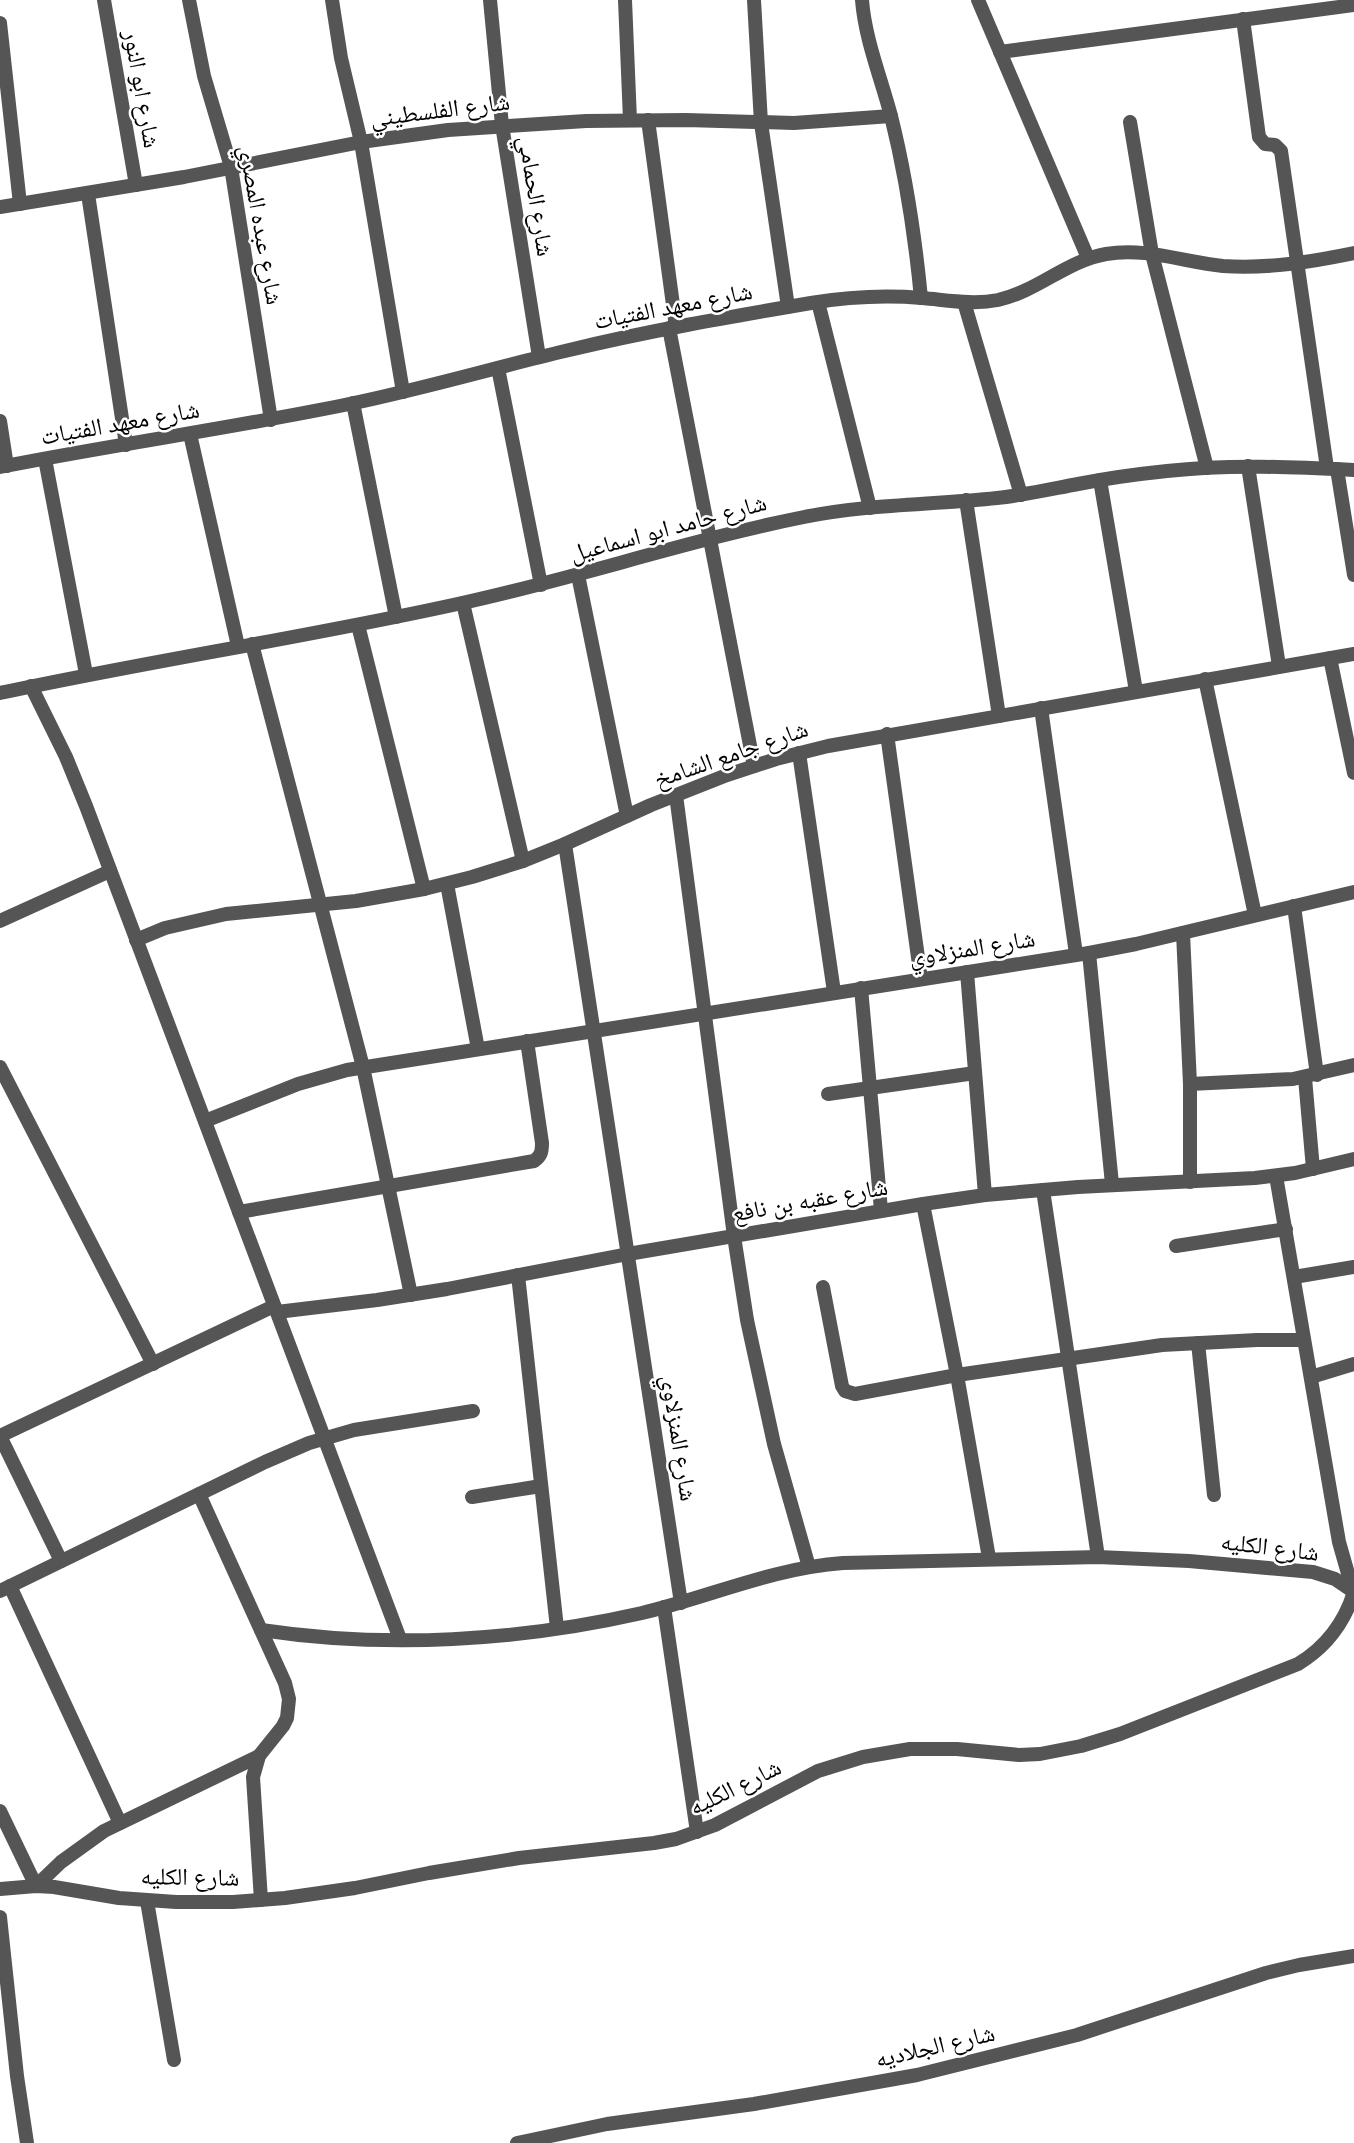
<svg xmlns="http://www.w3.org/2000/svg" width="1354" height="2143" font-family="'Public Sans','Noto Naskh Arabic',sans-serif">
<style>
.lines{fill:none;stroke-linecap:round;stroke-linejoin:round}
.minor{stroke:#555;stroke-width:14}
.labels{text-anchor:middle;stroke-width:5;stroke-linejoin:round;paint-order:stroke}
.street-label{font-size:24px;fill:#000;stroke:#fff}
</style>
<rect width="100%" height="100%" fill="#fff"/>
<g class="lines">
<g class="minor">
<polyline points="104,0 136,185"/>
<polyline points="189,0 204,76 231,167 271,420"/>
<polyline points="332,0 341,58 361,142 403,392"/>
<polyline points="490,0 502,125 539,357"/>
<polyline points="625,0 630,120"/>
<polyline points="754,0 761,123 788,307"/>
<path d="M862,0C865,39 881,78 891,116C906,176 915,236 921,298"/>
<polyline points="978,0 1088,258"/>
<polyline points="1243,19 1259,137 1265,144 1275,145 1281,151 1327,468"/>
<polyline points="0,23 20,204"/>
<polyline points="1000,52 1354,5"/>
<polyline points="648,120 676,327"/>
<polyline points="1130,122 1152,254 1207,468"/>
<polyline points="88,194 126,445"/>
<polyline points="0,207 184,177 361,142 448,130 586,121 686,120 794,123 891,116"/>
<polyline points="818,302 870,508"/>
<polyline points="964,302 1021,495"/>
<polyline points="669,328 754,766"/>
<polyline points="498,368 541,585"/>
<polyline points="353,403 396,617"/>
<polyline points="0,421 7,466"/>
<polyline points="190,434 238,646"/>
<polyline points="45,459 86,674"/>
<polyline points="1248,466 1279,666"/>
<path d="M0,467C116,444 233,428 349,404C422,389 493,368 565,351C647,331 729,317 811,303C847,297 886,295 922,298C947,300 973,305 998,300C1038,291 1066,261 1106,254C1145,247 1184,262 1223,266C1268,269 1310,262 1354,253"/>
<polyline points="1337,469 1354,575"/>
<polyline points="1100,480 1136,691"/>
<polyline points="966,500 999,716"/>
<polyline points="578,575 627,816"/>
<polyline points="463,603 523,861"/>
<polyline points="358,625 424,889"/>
<polyline points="252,644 363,1067 411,1295"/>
<polyline points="1330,658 1354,773"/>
<polyline points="1205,679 1255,915"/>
<polyline points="31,686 66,757 86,806 400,1639"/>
<path d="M0,693C153,660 309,637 462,603C577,578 689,540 804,517C868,504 932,505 997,498C1024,495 1051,489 1078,484C1108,478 1138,474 1167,471C1230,464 1292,467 1354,470"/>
<polyline points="1041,708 1076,954"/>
<polyline points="887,734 921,979"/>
<polyline points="799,753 834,992"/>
<polyline points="676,795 734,1236 747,1320 774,1444 809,1567"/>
<polyline points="565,844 681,1603"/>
<polyline points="447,884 478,1049"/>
<polyline points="1294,906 1317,1075"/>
<polyline points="0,921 110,871"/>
<polyline points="1183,933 1190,1084 1190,1182"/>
<polyline points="136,940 165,928 226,914 356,901 424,889 472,877 523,861 565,844 651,805 727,775 776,759 828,746 1354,654"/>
<polyline points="1089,953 1112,1184"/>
<polyline points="967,972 985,1195"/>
<polyline points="861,988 881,1210"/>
<polyline points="0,1067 153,1364"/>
<polyline points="1305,1078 1313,1169"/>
<polyline points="1190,1084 1293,1079 1354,1065"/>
<polyline points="828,1094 975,1073"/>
<polyline points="205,1121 298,1084 347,1070 1089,953 1136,944 1354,892"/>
<polyline points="1276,1176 1339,1542 1353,1591"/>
<polyline points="1043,1190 1098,1557"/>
<polyline points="923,1204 957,1375 989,1558"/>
<path d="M239,1212L534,1161C541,1156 542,1152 542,1143L527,1041"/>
<polyline points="1176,1246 1286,1229"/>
<polyline points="518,1275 557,1628"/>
<polyline points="1294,1277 1354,1267"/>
<polyline points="823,1287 842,1386 845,1391 855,1394 957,1375 1162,1345 1257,1340 1304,1340"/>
<polyline points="277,1312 377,1300 447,1289 628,1254 923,1204 985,1195 1078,1187 1255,1178 1295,1173 1354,1159"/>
<polyline points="1198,1343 1214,1495"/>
<polyline points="1311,1377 1354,1364"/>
<polyline points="0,1436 274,1306"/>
<polyline points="0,1436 61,1561"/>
<polyline points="199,1494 285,1683 289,1699 287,1718 283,1726 259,1756 253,1777 261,1900"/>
<polyline points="472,1497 541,1486"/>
<polyline points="10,1586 120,1823"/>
<polyline points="0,1591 265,1462 309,1443 354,1430 473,1411"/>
<polyline points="664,1607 697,1832"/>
<path d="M261,1630C387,1649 519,1641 642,1613C709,1597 773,1568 843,1563L1098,1557L1189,1561L1313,1572L1335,1579L1354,1592"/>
<polyline points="0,1811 36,1886 61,1862 104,1831 259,1756"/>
<path d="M0,1889L36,1886L54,1887L119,1898L176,1902H233L285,1898L355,1888L429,1873L519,1858L654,1843L676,1839L715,1825L818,1771L863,1757L910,1749H957L1019,1755L1040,1754L1081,1746L1120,1734L1298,1664C1326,1647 1344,1624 1354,1592"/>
<polyline points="147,1901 174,2060"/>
<polyline points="0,1917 17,2076 27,2143"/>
<polyline points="517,2143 607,2124 754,2104 917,2075 1077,2035 1266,1973 1299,1965 1354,1956"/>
</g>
</g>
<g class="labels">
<g class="street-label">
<text transform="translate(142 89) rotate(80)" y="8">شارع ابو النور</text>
<text transform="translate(440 110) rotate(-7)" y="8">شارع الفلسطيني</text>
<text transform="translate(536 196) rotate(81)" y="8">شارع الحمامي</text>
<text transform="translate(261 225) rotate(80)" y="8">شارع عبده المصري</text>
<text transform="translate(673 306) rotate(-11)" y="8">شارع معهد الفتيات</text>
<text transform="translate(120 423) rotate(-10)" y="8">شارع معهد الفتيات</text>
<text transform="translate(668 528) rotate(-15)" y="8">شارع حامد ابو اسماعيل</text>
<text transform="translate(731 754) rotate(-19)" y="8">شارع جامع الشامخ</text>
<text transform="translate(972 948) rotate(-9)" y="8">شارع المنزلاوي</text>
<text transform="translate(810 1200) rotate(-10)" y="8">شارع عقبه بن نافع</text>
<text transform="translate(679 1438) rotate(81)" y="8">شارع المنزلاوي</text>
<text transform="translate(1270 1547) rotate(7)" y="8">شارع الكليه</text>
<text transform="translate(735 1787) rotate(-26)" y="8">شارع الكليه</text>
<text transform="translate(190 1877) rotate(1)" y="8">شارع الكليه</text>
<text transform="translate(935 2046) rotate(-13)" y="8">شارع الجلاديه</text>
</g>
</g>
</svg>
